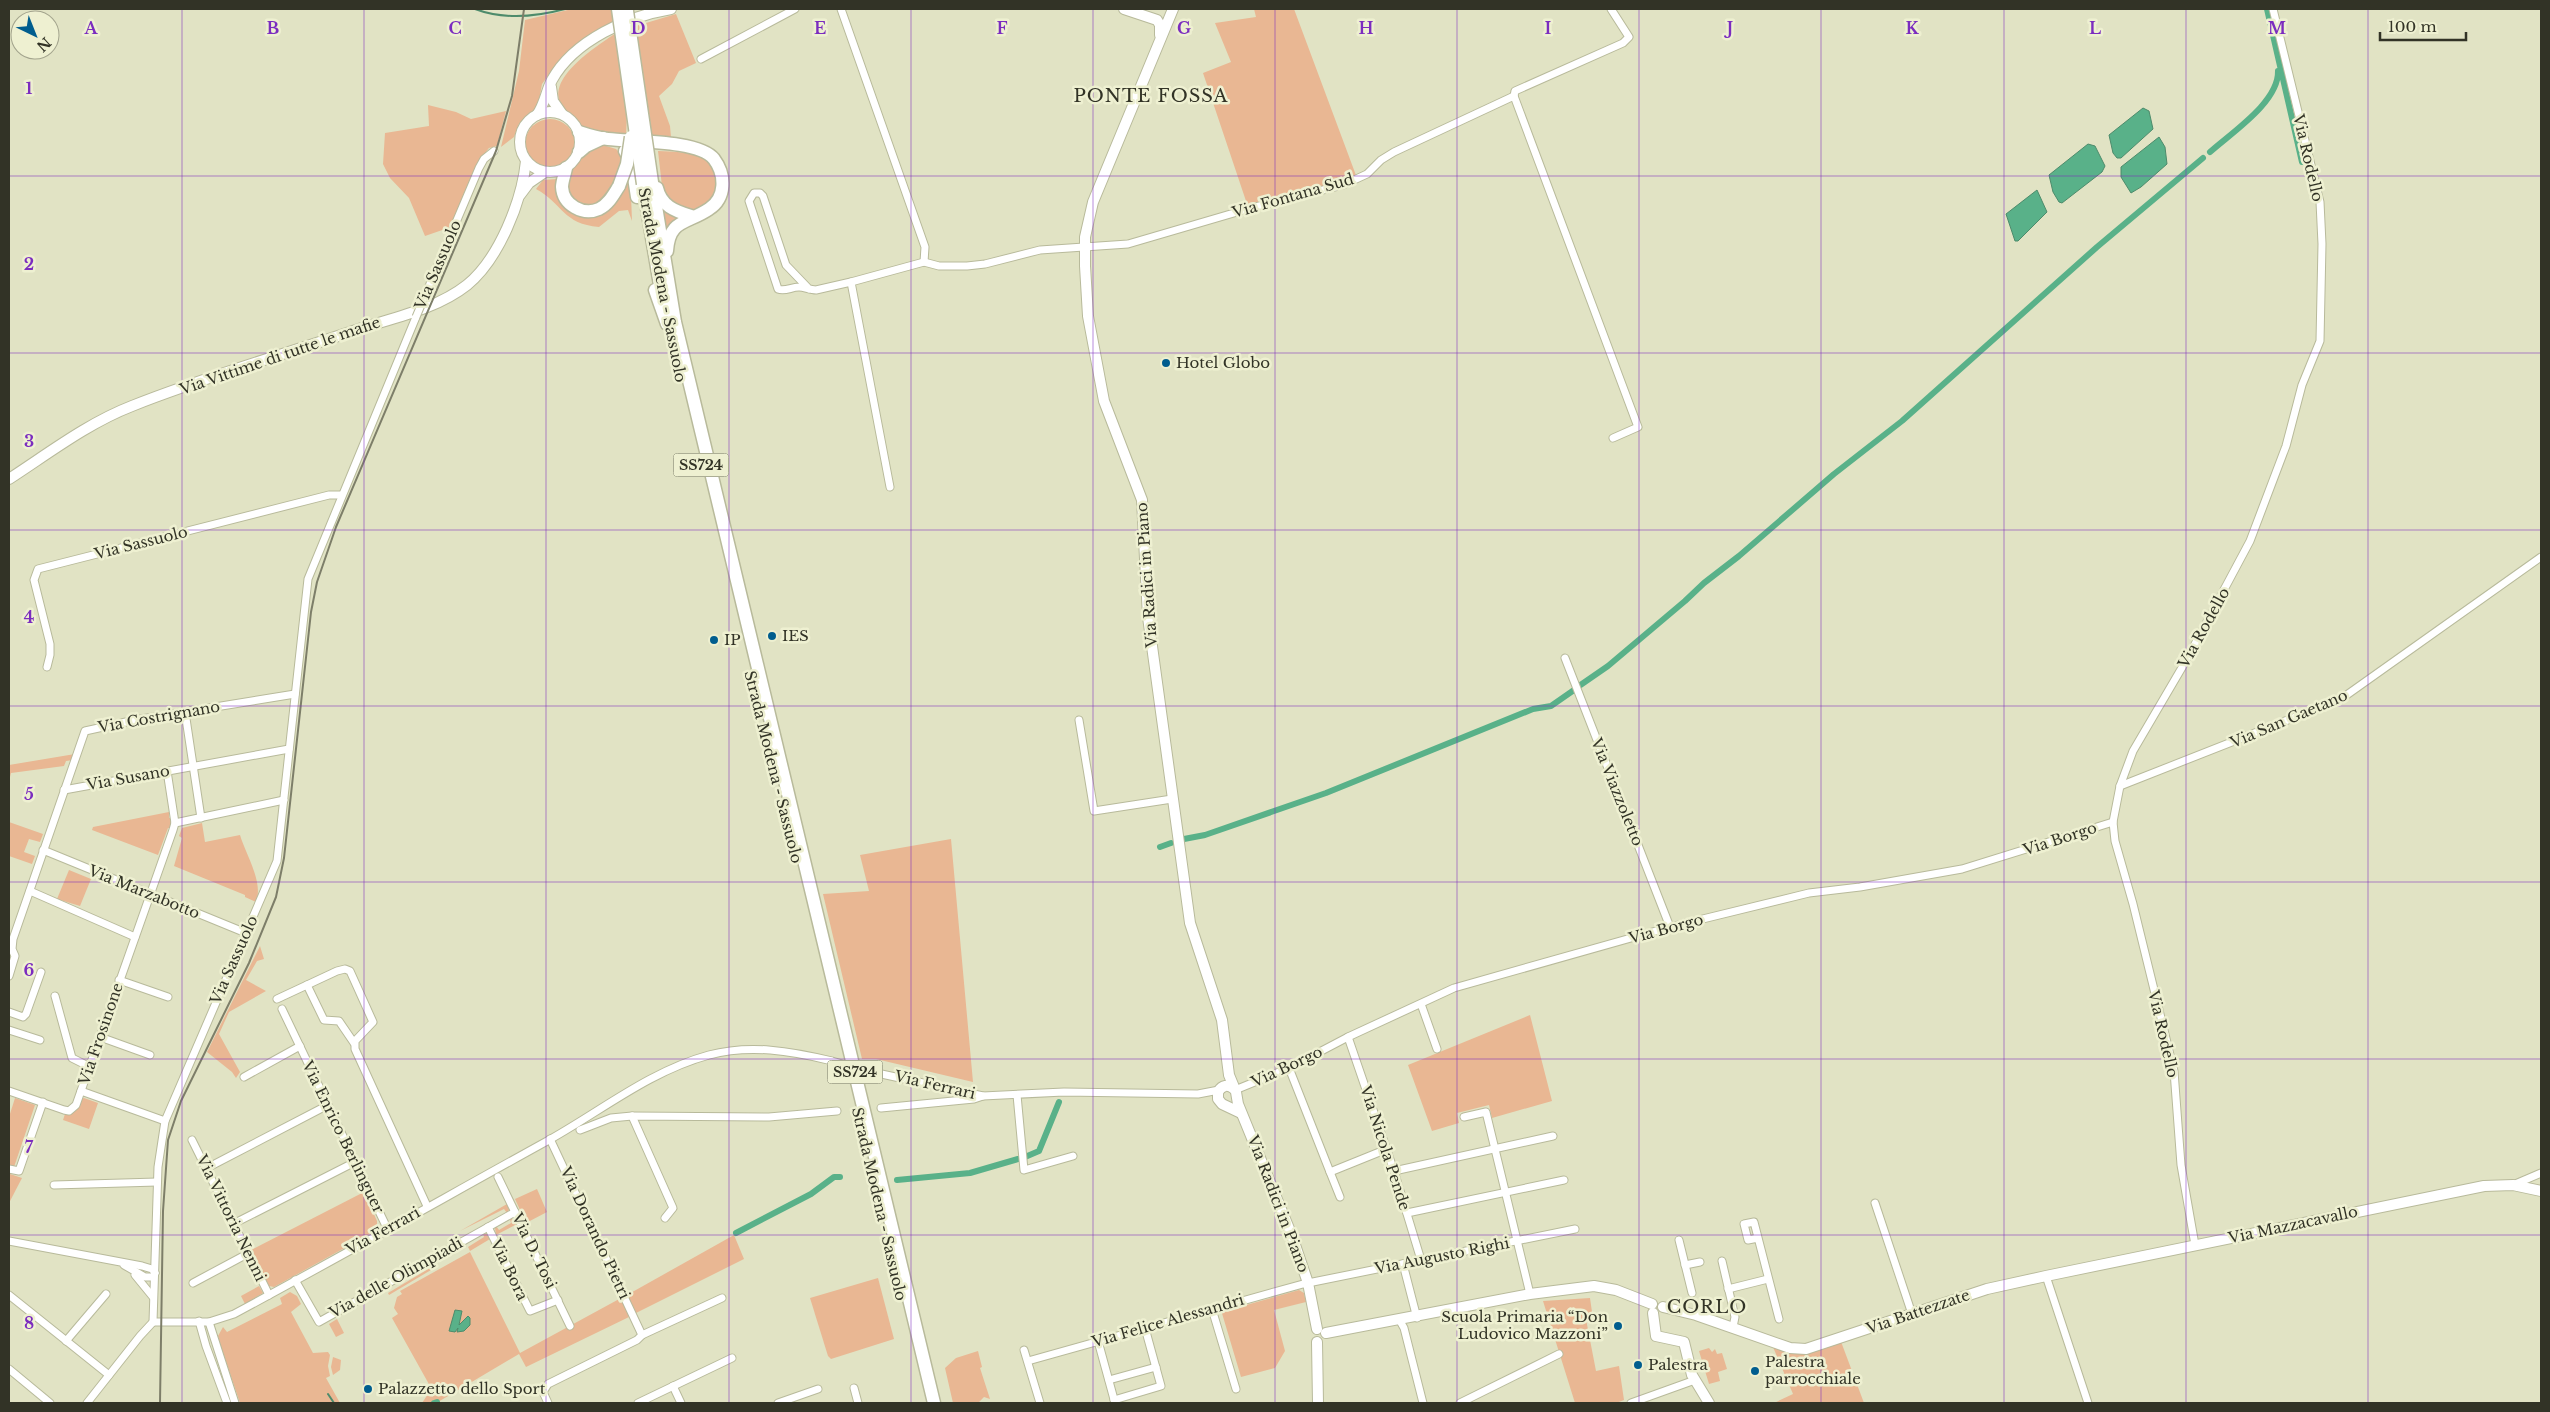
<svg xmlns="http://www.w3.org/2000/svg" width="2550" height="1412" font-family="'Libre Baskerville',serif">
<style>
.green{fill:#e9b793}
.water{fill:#59b189;stroke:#4d8b6b}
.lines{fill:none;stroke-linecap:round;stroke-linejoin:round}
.stream{stroke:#4d8b6b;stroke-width:2}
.canal{stroke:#59b189;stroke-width:6}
.street-casing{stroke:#b8ba9b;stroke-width:9}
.secondary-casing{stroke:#b8ba9b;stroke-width:12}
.highway-casing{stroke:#b8ba9b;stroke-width:15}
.street{stroke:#fff;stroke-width:7}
.secondary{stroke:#fff;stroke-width:10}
.highway{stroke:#fff;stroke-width:12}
.rail{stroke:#7d7e69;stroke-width:2}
.street-bridge-casing{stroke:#b8ba9b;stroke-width:9;stroke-linecap:butt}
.highway-bridge-casing{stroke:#b8ba9b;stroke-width:15;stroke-linecap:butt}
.street-bridge{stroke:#fff;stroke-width:7}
.highway-bridge{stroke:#fff;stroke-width:12}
.grid{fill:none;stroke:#7b2cbf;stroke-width:1;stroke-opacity:0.55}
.poi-dot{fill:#005d8e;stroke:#eef0d1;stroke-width:2}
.labels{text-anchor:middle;stroke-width:5;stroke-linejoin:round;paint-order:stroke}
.shield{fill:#eef0d1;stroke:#6a6c59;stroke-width:1}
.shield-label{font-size:14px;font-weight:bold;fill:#323326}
.street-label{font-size:15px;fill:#323326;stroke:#eef0d1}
.poi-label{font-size:15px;fill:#323326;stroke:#eef0d1;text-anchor:start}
.quarter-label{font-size:18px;letter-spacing:1px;fill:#323326;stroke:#eef0d1}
.grid-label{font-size:16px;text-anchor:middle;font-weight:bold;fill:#7b2cbf;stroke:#eef0d1;stroke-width:5;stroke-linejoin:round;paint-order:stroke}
</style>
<rect width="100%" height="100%" fill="#e1e3c4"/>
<g class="green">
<polygon points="572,9 612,9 615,22 588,37 562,57 542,84 538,106 519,124 514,137 501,147 519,71 525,20"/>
<polygon points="1254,9 1294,9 1357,178 1342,185 1247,204 1203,73 1231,62 1215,23 1256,17"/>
<polygon points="676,14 696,63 679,71 672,84 659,96 670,126 671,137 653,141 636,26"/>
<path d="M616,33L627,114L626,136C616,135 591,133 584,129C579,126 576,118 571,114C532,87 594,48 616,33Z"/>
<polygon points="428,105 456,112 471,119 506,111 497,146 489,148 485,153 462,200 451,227 425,236 409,198 390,178 383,164 385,133 429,126"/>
<circle cx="550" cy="144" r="25"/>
<path d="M603,145L616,149L624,157L622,168L605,200L585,208L568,195C565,175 582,147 603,145Z"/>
<path d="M658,151C673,152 690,151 704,159C729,173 715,217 685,211C678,209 669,200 663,195Z"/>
<path d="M630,169L632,221L628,210L619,211L599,227C563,224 563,204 536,189L543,180L558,179L560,197L595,216Z"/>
<polygon points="662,205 682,217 666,233"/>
<polygon points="75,754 73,760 66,761 64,766 11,773 9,781 9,765"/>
<polygon points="169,812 169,818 174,817 173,829 168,828 158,855 92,830 93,827"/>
<polygon points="9,822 43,834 40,842 29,839 24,852 35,856 32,864 9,856"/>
<path d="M202,823L205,842L240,835C245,853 264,882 256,902L245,897V895L174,866L182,838L179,836L182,828Z"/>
<polygon points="951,839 973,1082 876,1059 862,1059 823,894 869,891 860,855"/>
<polygon points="69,870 91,879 80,906 57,899"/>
<polygon points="260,946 264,959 257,961 246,980 266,991 229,1012 219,1034 240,1072 236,1078 232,1072 207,1052"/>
<polygon points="1530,1015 1552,1101 1492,1118 1489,1105 1457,1113 1459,1123 1432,1131 1408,1065"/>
<polygon points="15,1098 35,1105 14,1167 9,1165 9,1117"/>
<polygon points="84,1098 98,1103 89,1129 63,1120 65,1114 74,1112 80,1099"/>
<polygon points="10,1174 22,1178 9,1203 9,1175"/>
<polygon points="537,1189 547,1212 526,1223 515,1199"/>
<polygon points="364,1192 377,1221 377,1230 274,1287 269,1286 251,1250"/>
<polygon points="507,1204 509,1210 507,1213 504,1209 460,1231"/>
<polygon points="510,1219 513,1219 517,1224 496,1235 495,1228 496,1226 499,1230 511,1223"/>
<polygon points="483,1234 488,1234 490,1239 470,1251 468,1247 484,1237"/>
<polygon points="734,1235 744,1259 636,1313 627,1295"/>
<polygon points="470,1252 520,1353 621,1298 629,1317 526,1367 519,1354 438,1402 434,1400 431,1403 422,1403 426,1397 425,1394 429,1392 432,1397 435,1395 392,1318 398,1314 394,1308 397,1297 402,1294 400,1291"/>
<polygon points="430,1268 431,1270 389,1295 388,1293"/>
<polygon points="878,1278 894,1339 831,1359 828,1356 810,1298"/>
<polygon points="259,1286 263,1293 245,1304 241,1296"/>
<polygon points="1299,1290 1304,1293 1306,1302 1274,1310 1285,1351 1275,1368 1241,1377 1221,1310 1232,1309"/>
<polygon points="290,1292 297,1296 301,1304 291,1312 313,1353 328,1352 330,1355 328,1366 330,1376 326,1378 340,1403 240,1403 219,1341 218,1336 223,1327 227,1332 282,1304 280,1298"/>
<polygon points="1590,1298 1592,1312 1585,1314 1596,1371 1619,1366 1624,1400 1616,1403 1575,1403 1543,1301"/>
<polygon points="337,1319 344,1333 336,1337 329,1324"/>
<polygon points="1840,1339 1864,1403 1774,1403 1793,1394 1770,1340 1802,1352"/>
<polygon points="1709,1348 1712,1352 1715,1349 1717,1354 1722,1353 1727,1369 1718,1372 1720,1381 1709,1384 1699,1351"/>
<polygon points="978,1351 982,1367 980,1368 990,1399 984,1397 978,1403 953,1403 945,1368 956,1358"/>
<polygon points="333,1357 341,1360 340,1370 333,1375 331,1367"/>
</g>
<g class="water">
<polygon points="2143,108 2149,111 2153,129 2121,158 2117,158 2113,153 2109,135"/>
<polygon points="2159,137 2165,147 2167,164 2141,187 2131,193 2121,177 2121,167"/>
<polygon points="2088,144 2095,146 2105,166 2102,172 2062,203 2059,202 2053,192 2049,175"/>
<polygon points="2037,190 2047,212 2018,241 2015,241 2006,214"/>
<polygon points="455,1310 462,1311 459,1325 468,1316 470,1318 470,1325 464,1331 457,1332 458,1328 455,1332 449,1331"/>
</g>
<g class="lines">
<g class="stream">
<path d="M475,9C504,20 535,17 565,9"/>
<polyline points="328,1394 334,1403"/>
</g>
<g class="canal">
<polyline points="2267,9 2302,162"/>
<path d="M2210,152C2231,133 2279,102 2278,71"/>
<polyline points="1579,686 1608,666 1685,601 1704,583 1739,556 1834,474 1902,421 2097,247 2203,158"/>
<polyline points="1184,839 1205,835 1326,793 1533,709 1551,706 1574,690"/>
<polyline points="1160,847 1171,843"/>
<polyline points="1025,1157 1039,1151 1059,1102"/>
<polyline points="897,1180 970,1173 1018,1159"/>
<polyline points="736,1233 811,1194 834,1177 840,1177"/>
<polyline points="434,1403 437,1402"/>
</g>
<g class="street-casing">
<g id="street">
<polyline points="841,9 925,247 924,262"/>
<polyline points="1611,9 1629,37 1623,43 1515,91 1514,96 1638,427 1613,438"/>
<polyline points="701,59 795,9"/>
<path d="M809,289L786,265L763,196L760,193H754L749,201L778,289C785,292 791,287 799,287C804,287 810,290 816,290L851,282"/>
<polyline points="424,298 479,168 484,159 494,151"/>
<polyline points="890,487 851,282 924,262 939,266 967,266 985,264 1040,250 1128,244 1251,208 1343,185 1367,174 1381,160 1394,152 1514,96"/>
<polyline points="1565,658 1670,927"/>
<polyline points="47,667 50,655 50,644 34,580 38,569 329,495 341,495"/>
<polyline points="185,712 201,818"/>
<polyline points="1079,720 1094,811 1172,799"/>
<polyline points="2120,786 2341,699 2541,557"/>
<polyline points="64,790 289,749"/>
<polyline points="175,823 284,800"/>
<polyline points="43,850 246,933"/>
<polyline points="30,891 135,937"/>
<polyline points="9,976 15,956 12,949 13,939 85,731 135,720 295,694"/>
<polyline points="119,980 168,997"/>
<polyline points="307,985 324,1020 339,1021 354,1043"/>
<polyline points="55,996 72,1058 90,1067"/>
<polyline points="277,999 337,971 345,969 350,971 373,1022 355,1041 355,1049 427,1206"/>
<polyline points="1421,1004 1437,1049"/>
<polyline points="282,1009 387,1228"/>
<polyline points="9,1012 23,1017 26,1014 41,972"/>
<polyline points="9,1030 40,1040"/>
<polyline points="100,1037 150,1055"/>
<polyline points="1348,1037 1394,1171 1421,1260"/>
<polyline points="1289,1068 1330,1172 1387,1149"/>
<polyline points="863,1070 983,1096 1064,1092 1198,1094 1219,1090"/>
<polyline points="244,1077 300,1046"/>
<polyline points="1235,1090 1289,1068 1348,1037 1454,988 1670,927 1809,893 1860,887 1962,869 2113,822"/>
<polyline points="9,1091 64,1110 69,1111 76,1105 173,830 175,823 167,771"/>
<polyline points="81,1091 165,1121"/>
<polyline points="1017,1095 1024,1170 1073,1156"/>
<polyline points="881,1108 974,1099 983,1096"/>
<polyline points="632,1116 673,1208 665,1218"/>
<polyline points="1464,1117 1486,1112 1530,1294"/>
<polyline points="580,1130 611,1118 632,1116 769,1117 837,1111"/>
<polyline points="192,1140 269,1295"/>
<polyline points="207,1168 328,1105"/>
<polyline points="9,1169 19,1171 43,1102"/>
<polyline points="1394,1171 1553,1136"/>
<polyline points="1330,1172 1340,1197"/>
<polyline points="498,1177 570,1326"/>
<polyline points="54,1185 157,1182"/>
<polyline points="2513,1185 2541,1173"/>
<polyline points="1875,1203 1912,1314"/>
<polyline points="1407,1213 1564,1180"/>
<polyline points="235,1223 355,1162"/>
<polyline points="488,1227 530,1311 558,1300"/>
<polyline points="1758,1238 1748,1240 1744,1224 1754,1222 1779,1319"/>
<polyline points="1679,1240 1692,1293"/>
<polyline points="9,1241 142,1266 152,1269 155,1273"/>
<polyline points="2195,1245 2181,1165 2174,1071 2133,904 2115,841 2113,822 2120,786 2133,751 2187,659 2250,541 2286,446 2302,385 2320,341 2322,244 2320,202 2273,9"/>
<polyline points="1722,1261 1735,1317 1733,1327"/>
<polyline points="1403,1264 1417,1318"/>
<polyline points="124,1265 145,1277 153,1277 155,1273"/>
<polyline points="1685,1265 1700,1262"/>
<polyline points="135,1275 153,1297"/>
<polyline points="2046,1276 2088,1403"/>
<polyline points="295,1280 319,1322 515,1212"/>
<polyline points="193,1283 249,1253"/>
<polyline points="1728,1289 1768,1279"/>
<polyline points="9,1295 109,1375"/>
<polyline points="1212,1309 1236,1389"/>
<polyline points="199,1321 206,1346 227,1403"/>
<polyline points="1400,1321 1404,1328 1423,1403"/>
<path d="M153,1322H209L234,1314C340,1257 444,1198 549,1140C601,1111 650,1071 709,1055C750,1044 791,1051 832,1061"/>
<polyline points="209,1322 235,1403"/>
<polyline points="642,1335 722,1298"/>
<polyline points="66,1341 106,1294"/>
<polyline points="1098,1341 1115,1403"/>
<polyline points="1024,1350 1040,1403"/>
<polyline points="1028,1361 1303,1284 1575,1229"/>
<polyline points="9,1369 50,1403"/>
<polyline points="1109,1380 1156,1367"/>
<polyline points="673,1386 681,1403"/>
<polyline points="854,1388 858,1403"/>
<polyline points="1114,1400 1161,1386 1145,1328"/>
<polyline points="87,1403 140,1336 153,1322 158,1167 165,1121 277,861 308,579 416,317"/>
<polyline points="548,1403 543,1392 548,1384 637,1340 642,1335 550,1139"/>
<polyline points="638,1403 732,1358"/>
<polyline points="778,1403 818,1389"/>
<polyline points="1460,1403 1559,1354"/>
<polyline points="1631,1403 1695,1380"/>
</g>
</g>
<g class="secondary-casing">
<g id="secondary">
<polyline points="1124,9 1157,20 1160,25 1160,35"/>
<polyline points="1173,9 1093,202 1085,237 1085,266 1088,316 1104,401 1142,500 1148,617 1190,923 1222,1020 1229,1075 1236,1092 1238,1104 1292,1236 1308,1283 1317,1329"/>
<polyline points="551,87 553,101 562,114"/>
<circle cx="550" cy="142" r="30"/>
<path d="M537,115C545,104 546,91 552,80C574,40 629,16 671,9"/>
<polyline points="520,195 529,183 545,172"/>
<path d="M9,479C49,453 88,423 132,406C207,376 286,354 362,328C397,317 438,308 467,285C499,259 522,201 526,161"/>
<path d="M1234,1089C1228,1084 1222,1085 1218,1092V1099L1222,1104L1241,1113"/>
<polyline points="1663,1307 1696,1315 1790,1348 1806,1349 1987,1289 2046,1276 2484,1186 2513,1185 2541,1191"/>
<polyline points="1653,1313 1656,1336 1684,1342 1692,1375 1709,1403"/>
<polyline points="1326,1333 1530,1294 1594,1286 1616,1290 1652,1304"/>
<polyline points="1317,1342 1318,1403"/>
</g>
</g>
<g class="highway-casing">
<g id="highway">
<path d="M579,132C588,135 598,138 608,139C633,142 699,140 714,159C726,175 726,198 709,209C687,224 669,219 667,251"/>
<polyline points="625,151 632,164 637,197"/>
<polyline points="579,152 586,146 603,138"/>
<path d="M566,168C565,174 562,181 562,187C563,205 583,216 599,209C609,204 614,194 619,186"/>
<polyline points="652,182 675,322 934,1403"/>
<polyline points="643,184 662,297"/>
<path d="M657,188C661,206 675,211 691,216"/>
<polyline points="655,290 667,324"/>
</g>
</g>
<use href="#street" class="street"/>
<use href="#secondary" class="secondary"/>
<use href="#highway" class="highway"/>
<polyline class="rail" points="160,1403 163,1211 168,1140 181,1101 249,963 276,897 284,858 311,612 317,582 336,527 496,151 512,96 524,9"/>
<g class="street-bridge-casing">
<g id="street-bridge">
<polyline points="416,317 424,298"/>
<polyline points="832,1061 863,1070"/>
</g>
</g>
<g class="highway-bridge-casing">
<g id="highway-bridge">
<polyline points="618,9 643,184"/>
<polyline points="627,11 652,182"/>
<polyline points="619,186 627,164 631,137"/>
</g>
</g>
<use href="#street-bridge" class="street-bridge"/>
<use href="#highway-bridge" class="highway-bridge"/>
</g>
<path class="grid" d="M182,9V1403M364,9V1403M546,9V1403M729,9V1403M911,9V1403M1093,9V1403M1275,9V1403M1457,9V1403M1639,9V1403M1821,9V1403M2004,9V1403M2186,9V1403M2368,9V1403M9,176H2541M9,353H2541M9,530H2541M9,706H2541M9,882H2541M9,1059H2541M9,1235H2541"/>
<g class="poi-dot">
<circle cx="1166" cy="363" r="5"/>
<circle cx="772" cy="636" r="5"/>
<circle cx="714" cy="640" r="5"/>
<circle cx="1618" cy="1326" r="5"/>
<circle cx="1638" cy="1365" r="5"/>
<circle cx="1755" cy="1371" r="5"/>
<circle cx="368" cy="1389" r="5"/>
</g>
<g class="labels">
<g class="shield">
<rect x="673.5" y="453.5" width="55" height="23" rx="4"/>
<rect x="827.5" y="1060.5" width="55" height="23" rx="4"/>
</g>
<g class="shield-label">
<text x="701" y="470">SS724</text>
<text x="855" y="1077">SS724</text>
</g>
<g class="street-label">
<text transform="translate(2308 158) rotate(77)" y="5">Via Rodello</text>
<text transform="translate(1293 196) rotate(-16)" y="5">Via Fontana Sud</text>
<text transform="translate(438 265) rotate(-67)" y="5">Via Sassuolo</text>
<text transform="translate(662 285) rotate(79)" y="5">Strada Modena - Sassuolo</text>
<text transform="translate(280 356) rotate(-19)" y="5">Via Vittime di tutte le mafie</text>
<text transform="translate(141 543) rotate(-14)" y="5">Via Sassuolo</text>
<text transform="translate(1147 575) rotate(-94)" y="5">Via Radici in Piano</text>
<text transform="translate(2204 628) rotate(-61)" y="5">Via Rodello</text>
<text transform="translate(159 717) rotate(-10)" y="5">Via Costrignano</text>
<text transform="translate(2289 719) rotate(-23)" y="5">Via San Gaetano</text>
<text transform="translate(773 767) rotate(76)" y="5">Strada Modena - Sassuolo</text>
<text transform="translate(128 778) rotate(-10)" y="5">Via Susano</text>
<text transform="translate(1617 792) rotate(68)" y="5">Via Viazzoletto</text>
<text transform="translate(2060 839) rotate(-18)" y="5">Via Borgo</text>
<text transform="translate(144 892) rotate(22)" y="5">Via Marzabotto</text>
<text transform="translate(1666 929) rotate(-15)" y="5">Via Borgo</text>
<text transform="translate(234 960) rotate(-66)" y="5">Via Sassuolo</text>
<text transform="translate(101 1034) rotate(-71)" y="5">Via Frosinone</text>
<text transform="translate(2163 1034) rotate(77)" y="5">Via Rodello</text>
<text transform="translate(1287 1067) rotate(-25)" y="5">Via Borgo</text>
<text transform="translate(935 1085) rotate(13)" y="5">Via Ferrari</text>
<text transform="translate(343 1137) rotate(64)" y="5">Via Enrico Berlinguer</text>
<text transform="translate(1385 1148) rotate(72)" y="5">Via Nicola Pende</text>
<text transform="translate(879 1204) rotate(77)" y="5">Strada Modena - Sassuolo</text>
<text transform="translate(1278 1204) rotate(69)" y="5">Via Radici in Piano</text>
<text transform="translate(231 1218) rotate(64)" y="5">Via Vittoria Nenni</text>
<text transform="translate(2293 1225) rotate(-12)" y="5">Via Mazzacavallo</text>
<text transform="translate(383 1231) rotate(-29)" y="5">Via Ferrari</text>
<text transform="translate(595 1233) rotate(65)" y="5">Via Dorando Pietri</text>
<text transform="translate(534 1251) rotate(64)" y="5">Via D. Tosi</text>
<text transform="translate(1442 1256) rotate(-11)" y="5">Via Augusto Righi</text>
<text transform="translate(509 1270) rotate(64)" y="5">Via Bora</text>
<text transform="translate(396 1278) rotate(-29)" y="5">Via delle Olimpiadi</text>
<text transform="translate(1918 1312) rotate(-19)" y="5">Via Battezzate</text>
<text transform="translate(1168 1321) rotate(-16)" y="5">Via Felice Alessandri</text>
</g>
<g class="poi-label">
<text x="1176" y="368">Hotel Globo</text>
<text x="782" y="641">IES</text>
<text x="724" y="645">IP</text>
<text x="1608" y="1322" text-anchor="end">Scuola Primaria “Don<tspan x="1608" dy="17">Ludovico Mazzoni”</tspan></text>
<text x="1765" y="1367">Palestra<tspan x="1765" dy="17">parrocchiale</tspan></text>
<text x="1648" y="1370">Palestra</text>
<text x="378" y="1394">Palazzetto dello Sport</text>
</g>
<g class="quarter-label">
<text x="1151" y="102">PONTE FOSSA</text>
<text x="1707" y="1313">CORLO</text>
</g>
</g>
<g class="grid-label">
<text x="91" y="34">A</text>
<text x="273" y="34">B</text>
<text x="455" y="34">C</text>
<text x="638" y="34">D</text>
<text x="820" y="34">E</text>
<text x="1002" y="34">F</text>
<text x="1184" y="34">G</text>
<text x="1366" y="34">H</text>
<text x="1548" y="34">I</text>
<text x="1730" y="34">J</text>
<text x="1912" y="34">K</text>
<text x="2095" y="34">L</text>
<text x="2277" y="34">M</text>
<text x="29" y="94">1</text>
<text x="29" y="270">2</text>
<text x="29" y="447">3</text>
<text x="29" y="623">4</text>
<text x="29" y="800">5</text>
<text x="29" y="976">6</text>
<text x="29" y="1153">7</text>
<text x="29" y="1329">8</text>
</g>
<rect width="2550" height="1412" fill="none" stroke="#323326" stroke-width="20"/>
<g transform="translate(35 35) rotate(137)"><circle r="24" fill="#eef0d1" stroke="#a3a48d"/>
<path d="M0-4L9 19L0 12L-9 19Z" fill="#005d8e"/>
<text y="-8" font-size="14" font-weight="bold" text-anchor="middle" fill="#323326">N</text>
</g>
<path d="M2380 32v8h86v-8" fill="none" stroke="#323326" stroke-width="2.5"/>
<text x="2388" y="32" font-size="15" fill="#323326" stroke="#eef0d1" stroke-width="4" paint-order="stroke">100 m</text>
</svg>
